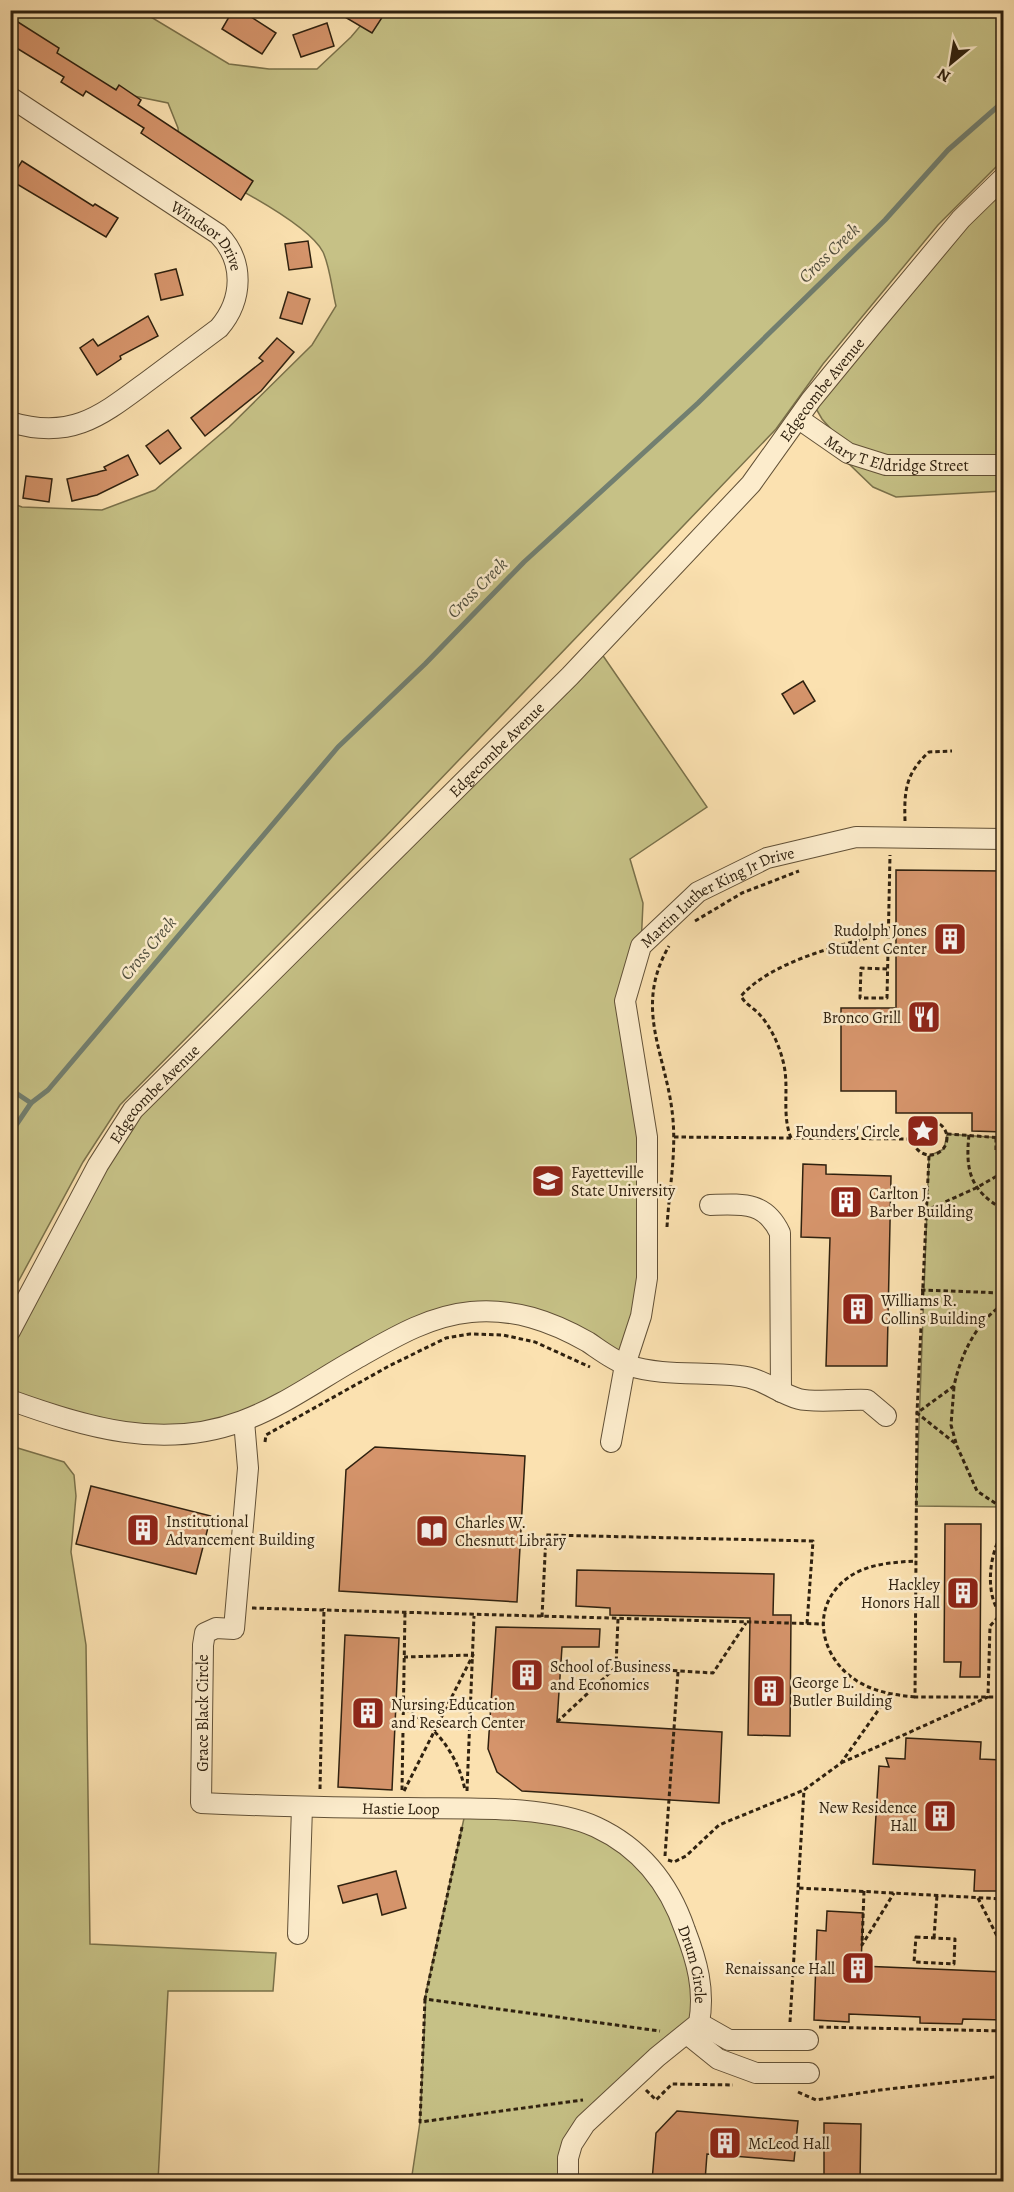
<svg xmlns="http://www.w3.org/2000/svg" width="1014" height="2192" font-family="Alegreya,serif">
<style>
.green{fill:#c6c186;stroke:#7a714a;stroke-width:1.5}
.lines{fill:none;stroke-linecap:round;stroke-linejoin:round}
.stream{stroke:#727f70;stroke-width:5}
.building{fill:#d5946b;stroke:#2f210f;stroke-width:1.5}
.minor-casing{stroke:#625137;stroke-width:22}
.path{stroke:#2f210f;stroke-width:3;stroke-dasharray:4.5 3;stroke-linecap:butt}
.minor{stroke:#fceccc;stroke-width:20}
.labels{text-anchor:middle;stroke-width:5;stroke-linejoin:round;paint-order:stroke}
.street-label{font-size:16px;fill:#2f210f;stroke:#fceccc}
.poi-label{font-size:16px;fill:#2f210f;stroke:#fceccc;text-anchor:start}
.water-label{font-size:18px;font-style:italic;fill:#51503f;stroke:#fceccc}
</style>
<rect width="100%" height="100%" fill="#fbe1b0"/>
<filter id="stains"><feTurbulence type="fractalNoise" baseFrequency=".00333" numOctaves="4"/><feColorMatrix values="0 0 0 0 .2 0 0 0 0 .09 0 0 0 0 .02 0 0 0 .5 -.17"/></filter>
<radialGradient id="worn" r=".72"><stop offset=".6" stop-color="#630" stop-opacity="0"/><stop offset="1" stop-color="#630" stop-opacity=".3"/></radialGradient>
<g class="green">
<path d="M11,11H141L229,64L269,69H317L351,37L373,11H1003V160L938,225L823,364L776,429L386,836L120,1105L83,1162L11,1295V503L22,507L102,510L155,490L229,427L312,345L336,306C332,290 330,267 323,252C307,221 213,175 180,159L178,128L168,103L124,94L11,37Z"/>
<polygon points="1003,178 1003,491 896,497 873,487 846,461 839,438 822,419 811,400"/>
<polygon points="597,647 707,807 630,859 643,903 641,946 625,1001 649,1238 625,1365 561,1327 452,1315 234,1424 165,1434 11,1400 10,1335 133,1110"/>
<polygon points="947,1134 1003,1138 1003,1507 916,1506 929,1156 944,1149"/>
<polygon points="11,1446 64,1462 74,1475 76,1496 71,1552 86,1645 90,1944 276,1953 273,1991 168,1991 158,2181 11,2181"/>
<polygon points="466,1809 594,1826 676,1905 699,2023 585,2124 568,2177 546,2182 411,2182 420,2122 426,1992"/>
</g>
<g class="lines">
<g class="stream">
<polyline points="10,1089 31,1103"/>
<polyline points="10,1134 31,1103 48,1090 338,747 425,664 524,562 698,403 885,220 948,150 1004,101"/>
</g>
</g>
<g class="building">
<polygon points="233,10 240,10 276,33 262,54 222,29"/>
<polygon points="333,10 374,10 383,16 372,33"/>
<polygon points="10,17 59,48 57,53 116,90 119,85 141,100 138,105 253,181 241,200 141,133 144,128 86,91 83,96 61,82 64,77 10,44"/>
<polygon points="327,23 334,46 301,57 293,35"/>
<polygon points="22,161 93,206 95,204 118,218 106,237 10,180"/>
<polygon points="308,241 312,267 289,270 285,244"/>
<polygon points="176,269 183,295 161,300 155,274"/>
<polygon points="288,292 310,299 302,324 280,318"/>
<polygon points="148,316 158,336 120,356 121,359 97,375 80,348 93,339 98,346"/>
<polygon points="277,338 294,352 261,391 205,436 191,418 263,361 259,358"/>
<polygon points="168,430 181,448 160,464 146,446"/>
<polygon points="128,455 138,475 97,495 72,501 67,479 106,470 104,467"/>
<polygon points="26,476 52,479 49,502 23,498"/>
<polygon points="803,681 815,701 794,714 782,694"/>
<polygon points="896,870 1004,871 1004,1132 972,1131 972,1113 896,1113 896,1091 841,1091 841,1008 896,1008"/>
<polygon points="803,1164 826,1165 826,1174 891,1176 887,1366 826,1366 830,1238 801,1237"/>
<polygon points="375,1447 525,1456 517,1602 339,1591 346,1470"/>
<polygon points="91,1486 211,1516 196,1574 76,1544"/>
<polygon points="945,1524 981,1524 980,1677 960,1677 961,1662 944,1662"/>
<polygon points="577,1570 774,1574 773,1615 791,1615 790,1736 748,1735 750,1618 610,1615 610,1608 576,1606"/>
<polygon points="496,1627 600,1629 599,1647 562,1647 557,1722 722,1732 719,1803 522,1791 497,1772 488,1749"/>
<polygon points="345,1635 399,1638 392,1790 338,1787"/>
<polygon points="906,1738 981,1742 980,1759 1003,1760 1004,1891 974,1891 975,1870 873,1864 879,1766 889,1767 886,1758 905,1759"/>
<polygon points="396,1871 406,1908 382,1915 377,1894 343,1903 338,1886"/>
<polygon points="827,1911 863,1913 861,1966 1004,1972 1004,2020 963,2019 962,2024 920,2023 920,2017 849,2014 849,2022 814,2020 817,1930 826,1931"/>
<polygon points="677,2111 798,2121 794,2161 707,2154 705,2181 652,2181 656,2133"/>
<polygon points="824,2123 861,2124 860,2181 824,2181"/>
</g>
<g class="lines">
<g class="minor-casing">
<g id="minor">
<path id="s1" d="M10,97L218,234C245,261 243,300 219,328C195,346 172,363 148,381C102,415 72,441 10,422"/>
<path id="s2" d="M799,419L848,453L886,465H1004"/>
<path d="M710,1205C742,1204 765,1201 780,1233L781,1392"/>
<path id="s3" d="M10,1331L98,1165L133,1110L570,676L751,484L811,400L870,328L961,219L1004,177"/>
<path d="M10,1400C85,1427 163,1451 242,1421C281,1407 317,1381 354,1360C391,1339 428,1316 471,1312C514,1308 551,1321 588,1342C600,1350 614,1361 627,1365C664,1377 702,1371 740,1376C762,1378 778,1393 799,1399C813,1403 850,1399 867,1400L886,1416"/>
<path id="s4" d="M244,1421L248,1468L234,1629L216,1628L205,1633L203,1645L201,1803C270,1806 338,1808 406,1808C460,1809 547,1804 596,1827C641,1848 669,1883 685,1930C697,1961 705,1990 699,2023L657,2057L585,2124L572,2144L568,2158V2182"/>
<path id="s5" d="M611,1442L625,1365L641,1316L647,1278V1137L625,1001L641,946L698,892L767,858L856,837L1004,839"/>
<polyline points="298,1934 302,1807"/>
<polyline points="699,2023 729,2040 808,2040"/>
<polyline points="687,2034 718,2059 756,2073 809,2073"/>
</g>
</g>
<g class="path">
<path d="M905,821C904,790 906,773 929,752L952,751"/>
<polyline points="695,921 742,893 799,871"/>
<polyline points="887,969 861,968 860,998 887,998 890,855"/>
<circle cx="930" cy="1138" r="17"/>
<polyline points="947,1134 1004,1138"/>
<path d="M969,1135C965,1172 971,1191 1004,1210"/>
<polyline points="674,1137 913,1139"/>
<path d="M791,1138C781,1113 790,1087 783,1061C779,1045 771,1027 760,1015C754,1008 745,1004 741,996C773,960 844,944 888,933"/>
<polyline points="996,1138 996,1150 1004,1161"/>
<polyline points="929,1156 917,1413 915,1697 1004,1697"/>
<polyline points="925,1211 976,1188 1004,1172"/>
<path d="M667,1227C669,1191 676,1156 673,1120C668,1056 632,1010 669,946"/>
<polyline points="921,1290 1003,1293"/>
<polyline points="1003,1292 1004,1305"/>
<path d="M1003,1304C976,1323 961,1354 954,1386L917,1413L956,1444L977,1491L1004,1509"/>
<polyline points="954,1387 951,1425 956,1443"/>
<polyline points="265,1442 266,1435 389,1366 446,1338 470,1334 503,1335 535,1342 590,1367"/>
<path d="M1004,1530C989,1552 983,1598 1004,1618"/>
<polyline points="252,1608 823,1624"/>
<polyline points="542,1617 546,1535 813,1541 807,1624"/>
<polyline points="618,1619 616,1667 713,1673 746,1623"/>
<path d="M915,1697C894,1695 875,1692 857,1681C819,1657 809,1605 849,1577C867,1564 894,1562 916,1561"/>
<path d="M405,1709C436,1726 458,1755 465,1790"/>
<polyline points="557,1722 616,1667"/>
<polyline points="841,1763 988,1697 990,1626 1000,1615"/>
<polyline points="320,1789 324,1608"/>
<polyline points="402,1790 405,1611"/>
<polyline points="404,1791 473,1655 404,1657"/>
<polyline points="467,1791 474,1616"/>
<polyline points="462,1827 425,1999 660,2031"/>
<polyline points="665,1856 678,1672"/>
<polyline points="668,1860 674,1862 686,1856 719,1825 804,1790"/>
<polyline points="799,1888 1004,1899"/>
<polyline points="864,1891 862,1945 894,1893"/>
<polyline points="978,1898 1004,1950"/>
<polygon points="916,1937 955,1939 954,1964 914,1962"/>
<polyline points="934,1938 937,1895"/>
<polyline points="425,1999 420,2122 583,2100"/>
<polyline points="790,2022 804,1790 841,1763 889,1695"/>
<polyline points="819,2027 1004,2031"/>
<polyline points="646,2090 656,2100 672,2084 733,2085"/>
<polyline points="798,2092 816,2100 880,2090 1004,2076"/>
</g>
<use href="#minor" class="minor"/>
</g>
<defs>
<g id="building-square" transform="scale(1.725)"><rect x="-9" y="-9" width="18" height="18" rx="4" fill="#8f2418" stroke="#fceccc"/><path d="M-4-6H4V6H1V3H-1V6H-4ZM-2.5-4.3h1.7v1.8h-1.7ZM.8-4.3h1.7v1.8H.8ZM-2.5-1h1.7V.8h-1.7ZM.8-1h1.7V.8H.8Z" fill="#fff"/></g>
<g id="restaurant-square" transform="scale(1.725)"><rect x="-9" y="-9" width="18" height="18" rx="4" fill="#8f2418" stroke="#fceccc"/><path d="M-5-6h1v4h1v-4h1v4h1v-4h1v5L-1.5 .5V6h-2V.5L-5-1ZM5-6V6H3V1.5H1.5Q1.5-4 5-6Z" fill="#fff"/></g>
<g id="sight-square" transform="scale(1.725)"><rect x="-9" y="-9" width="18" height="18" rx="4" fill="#8f2418" stroke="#fceccc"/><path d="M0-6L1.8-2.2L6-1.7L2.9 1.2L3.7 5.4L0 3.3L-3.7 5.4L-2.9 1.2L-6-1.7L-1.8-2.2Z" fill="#fff"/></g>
<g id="university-square" transform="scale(1.725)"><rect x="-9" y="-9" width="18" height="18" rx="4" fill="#8f2418" stroke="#fceccc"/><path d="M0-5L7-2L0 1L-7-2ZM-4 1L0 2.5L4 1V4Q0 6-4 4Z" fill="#fff"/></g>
<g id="library-square" transform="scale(1.725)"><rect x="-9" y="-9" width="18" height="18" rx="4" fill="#8f2418" stroke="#fceccc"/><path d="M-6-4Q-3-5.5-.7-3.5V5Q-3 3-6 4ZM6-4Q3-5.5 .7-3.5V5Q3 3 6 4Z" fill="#fff"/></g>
</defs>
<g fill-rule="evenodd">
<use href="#building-square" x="950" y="939"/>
<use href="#restaurant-square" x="924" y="1017"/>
<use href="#sight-square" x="923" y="1131"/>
<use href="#university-square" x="548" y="1181"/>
<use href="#building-square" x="846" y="1202"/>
<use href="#building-square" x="858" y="1309"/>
<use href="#building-square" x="143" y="1530"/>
<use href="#library-square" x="432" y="1531"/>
<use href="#building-square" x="963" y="1593"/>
<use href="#building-square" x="527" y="1675"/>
<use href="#building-square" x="769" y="1691"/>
<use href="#building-square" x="368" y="1713"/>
<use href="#building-square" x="940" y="1816"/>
<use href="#building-square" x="858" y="1968"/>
<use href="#building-square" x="725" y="2143"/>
</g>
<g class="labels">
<g class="street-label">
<text dy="6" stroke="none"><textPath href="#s1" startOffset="243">Windsor Drive</textPath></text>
<text dy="6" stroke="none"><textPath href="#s3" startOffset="1251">Edgecombe Avenue</textPath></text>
<text dy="6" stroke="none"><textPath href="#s2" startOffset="108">Mary T Eldridge Street</textPath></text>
<text dy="6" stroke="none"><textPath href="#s3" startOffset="765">Edgecombe Avenue</textPath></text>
<text dy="6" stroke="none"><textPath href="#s5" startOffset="597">Martin Luther King Jr Drive</textPath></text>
<text dy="6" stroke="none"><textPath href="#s3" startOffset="279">Edgecombe Avenue</textPath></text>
<text transform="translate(202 1713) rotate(-90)" y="6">Grace Black Circle</text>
<text dy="6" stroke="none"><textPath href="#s4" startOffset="609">Hastie Loop</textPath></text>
<text dy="6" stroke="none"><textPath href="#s4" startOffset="982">Drum Circle</textPath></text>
</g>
<g class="poi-label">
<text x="927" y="936" text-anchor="end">Rudolph Jones<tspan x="927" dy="18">Student Center</tspan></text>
<text x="901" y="1023" text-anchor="end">Bronco Grill</text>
<text x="900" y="1137" text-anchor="end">Founders' Circle</text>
<text x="571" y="1178">Fayetteville<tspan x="571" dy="18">State University</tspan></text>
<text x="869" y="1199">Carlton J.<tspan x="869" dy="18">Barber Building</tspan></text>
<text x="881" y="1306">Williams R.<tspan x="881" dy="18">Collins Building</tspan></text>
<text x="166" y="1527">Institutional<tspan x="166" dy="18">Advancement Building</tspan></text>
<text x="455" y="1528">Charles W.<tspan x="455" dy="18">Chesnutt Library</tspan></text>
<text x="940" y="1590" text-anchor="end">Hackley<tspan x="940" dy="18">Honors Hall</tspan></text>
<text x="550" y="1672">School of Business<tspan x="550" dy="18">and Economics</tspan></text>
<text x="792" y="1688">George L.<tspan x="792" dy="18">Butler Building</tspan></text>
<text x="391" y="1710">Nursing Education<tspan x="391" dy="18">and Research Center</tspan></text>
<text x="917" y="1813" text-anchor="end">New Residence<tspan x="917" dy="18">Hall</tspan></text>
<text x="835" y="1974" text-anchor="end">Renaissance Hall</text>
<text x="748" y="2149">McLeod Hall</text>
</g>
<g class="water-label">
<text transform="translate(829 253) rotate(-44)" y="6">Cross Creek</text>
<text transform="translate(477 588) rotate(-45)" y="6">Cross Creek</text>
<text transform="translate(148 948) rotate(-50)" y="6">Cross Creek</text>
</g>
</g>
<rect width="1014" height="2192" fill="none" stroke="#fbe1b0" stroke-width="36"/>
<rect x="12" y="12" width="990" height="2168" fill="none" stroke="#2f210f" stroke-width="3"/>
<rect x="18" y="18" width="978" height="2156" fill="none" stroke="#2f210f" stroke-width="1.5"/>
<g transform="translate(951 63) rotate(210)" stroke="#fceccc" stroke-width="4.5" paint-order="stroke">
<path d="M0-4.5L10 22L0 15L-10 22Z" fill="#2f210f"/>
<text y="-9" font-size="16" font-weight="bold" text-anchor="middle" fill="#2f210f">N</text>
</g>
<rect width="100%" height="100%" filter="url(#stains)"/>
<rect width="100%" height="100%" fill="url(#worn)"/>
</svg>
